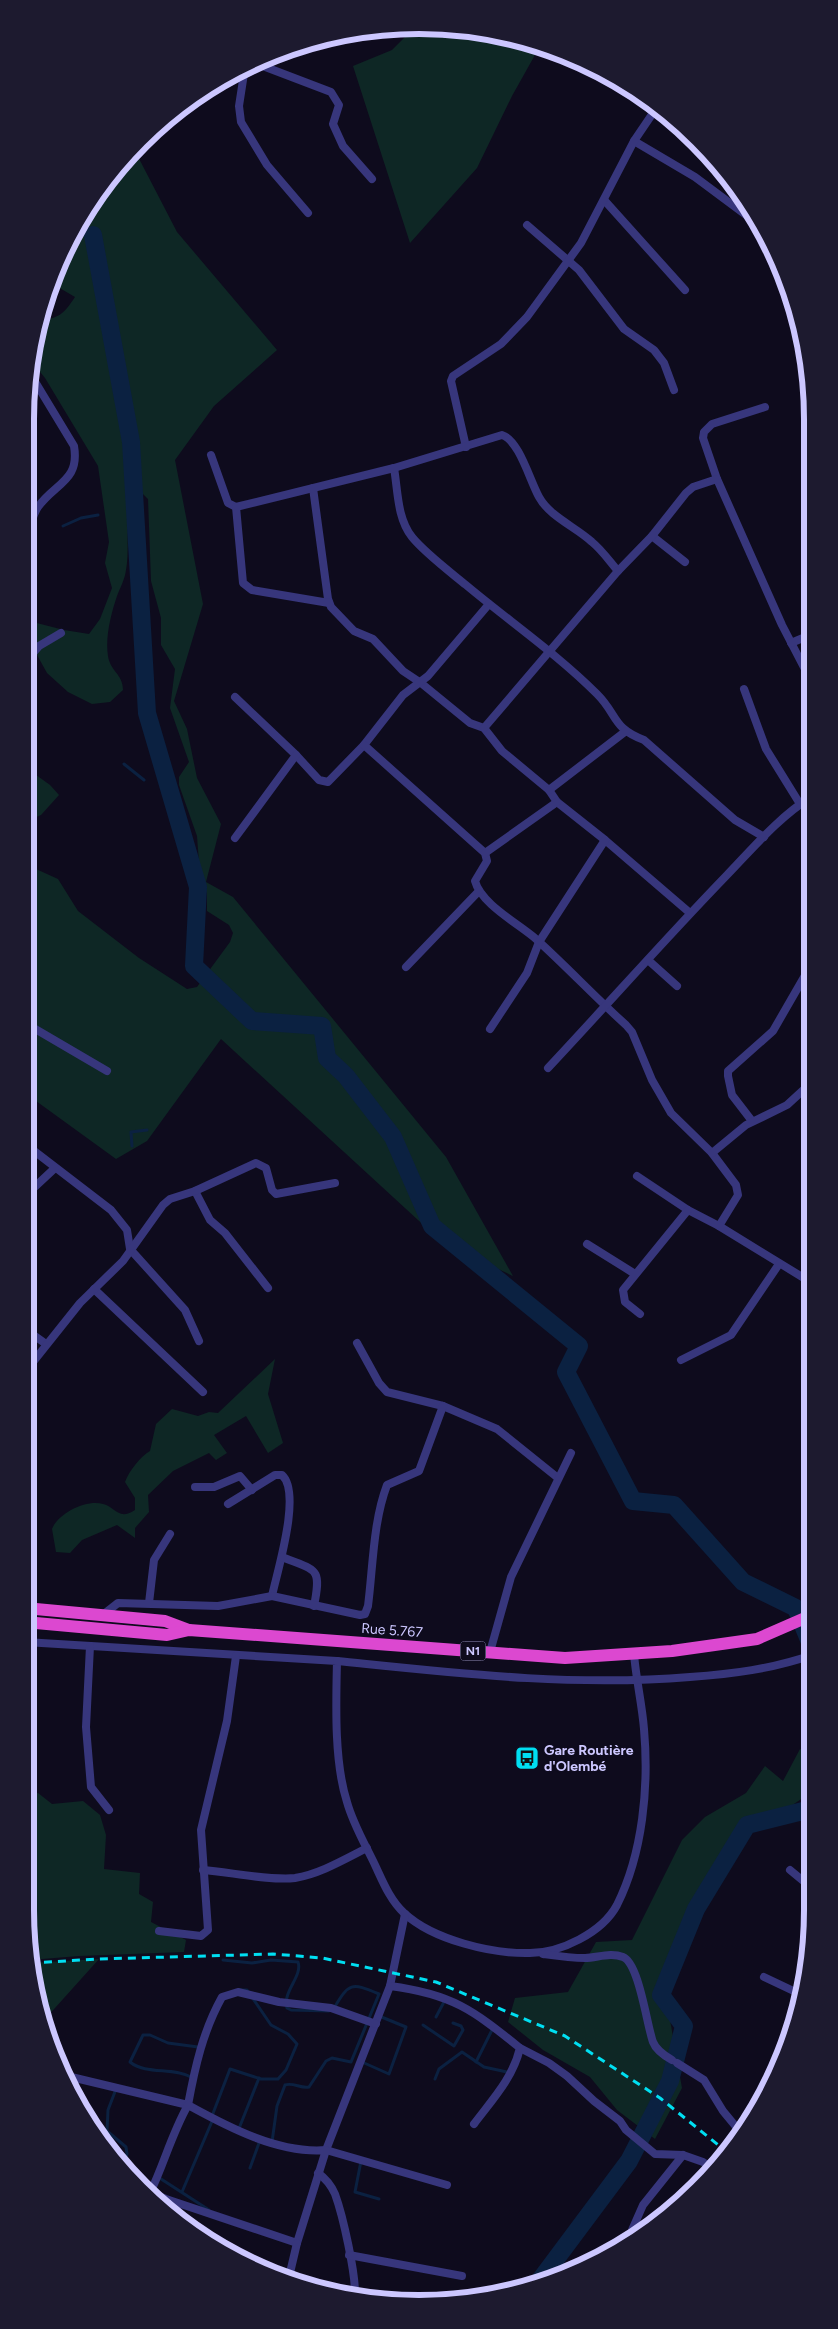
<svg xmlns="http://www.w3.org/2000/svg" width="838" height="2329" font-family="Figtree,sans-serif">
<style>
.green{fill:#0e2725}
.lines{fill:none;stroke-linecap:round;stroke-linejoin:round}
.stream{stroke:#0b2141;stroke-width:3}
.river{stroke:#0b2141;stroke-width:18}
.minor{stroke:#37367c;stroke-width:8}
.trunk{stroke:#dc48d0;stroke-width:12}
.rail{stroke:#00dff2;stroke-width:3;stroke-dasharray:8 6;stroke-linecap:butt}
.labels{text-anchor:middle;stroke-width:4.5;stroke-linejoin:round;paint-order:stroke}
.shield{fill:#0e0b1d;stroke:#938fbb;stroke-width:1}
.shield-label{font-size:12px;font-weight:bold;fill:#ccc7ff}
.street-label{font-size:14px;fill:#ccc7ff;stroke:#0e0b1d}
.poi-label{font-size:14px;font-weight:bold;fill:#ccc7ff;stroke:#0e0b1d;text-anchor:start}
.rim{fill:none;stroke:#ccc7ff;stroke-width:6}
</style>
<rect width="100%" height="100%" fill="#0e0b1d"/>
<g class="green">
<polygon points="444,26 521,38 540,46 512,96 477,168 410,243 353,66 392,50 415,27"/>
<path d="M134,149L177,232L277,350L214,406L175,460L203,604L174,701L187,729L197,778L221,824L206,882L233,897L446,1157L513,1276L443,1243L221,1039L147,1141L116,1159L25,1093V864L58,879L78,911L139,958L187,989L197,987L230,942L233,933L229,925L207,911V894L200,876L197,836L179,785V777L189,762L170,708L175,669L161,645V618L151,581L148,499L141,492C121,514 131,544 126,570C125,579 120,588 117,596C111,614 105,637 108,656C110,671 123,674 123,690L110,702L92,704L68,692L47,673L37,655L25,643V620L64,630L89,634L100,619L112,588L105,563L109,542L98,466L45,378L32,362L38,321C59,318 63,315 75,297L51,283C71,230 96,191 134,149Z"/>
<polygon points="25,767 50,785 59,795 41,815 25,822"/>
<path d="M275,1359L268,1394L283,1443L268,1453L246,1416L214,1435L227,1453L216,1460L209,1453L173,1471L148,1495L149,1512L135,1528V1538L117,1525L82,1540L70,1553L56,1552L52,1529C58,1513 87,1499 103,1504C116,1507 118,1521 135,1510V1498L125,1482C129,1471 140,1457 150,1451L156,1424L172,1409L198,1416L209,1412L218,1413Z"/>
<polygon points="800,1749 813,1754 813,1791 728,1849 666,1997 682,2088 655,2139 617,2110 590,2077 543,2050 508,2022 515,1998 568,1992 596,1942 632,1940 682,1840 705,1817 746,1793 765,1766 783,1781"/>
<polygon points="38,1793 52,1804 83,1801 100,1815 106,1835 104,1869 140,1873 139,1894 153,1902 151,1922 186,1940 184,1952 79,1956 30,1960 25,1910 25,1795"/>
<polygon points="99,1959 46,2018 43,2022 33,1987 30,1963"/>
</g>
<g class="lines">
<g class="stream">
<polyline points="63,526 81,518 98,515"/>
<polyline points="124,764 144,780"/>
<polyline points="132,1146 131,1132 147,1130"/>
<path d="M223,1960L252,1963L271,1960L298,1962C303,1976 282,1992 287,2008L291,2010L329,2011"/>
<polyline points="436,2017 445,2000"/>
<polyline points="423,2025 454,2046 463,2030 461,2026 453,2023"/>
<polyline points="362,2062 389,2074 406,2027 379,2016"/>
<polyline points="476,2062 493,2028"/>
<path d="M191,2077C173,2067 146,2075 130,2062L143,2035H150L168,2043L198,2047"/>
<polyline points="435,2079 439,2069 462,2052 484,2067 507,2072"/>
<polyline points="116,2089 108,2110 107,2131 126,2147 127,2154 122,2168"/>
<polyline points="212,2116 230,2069 261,2079 278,2079 286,2070 297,2044 288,2034 271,2025 247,1990 238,1990"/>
<polyline points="238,2131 259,2078"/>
<path d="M272,2142L277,2106L285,2085C293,2082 301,2089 309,2087L326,2061L332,2058L351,2062L379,1994C351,1982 349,1983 334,2008"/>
<polyline points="361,2161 355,2192 379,2199"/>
<polyline points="250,2168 259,2143"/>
<polyline points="158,2177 209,2210"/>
<polyline points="182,2192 213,2119"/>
</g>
<g class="river">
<polyline points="93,235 131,442 147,713 198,887 194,966 252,1021 322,1026 327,1058 346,1076 393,1137 432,1226 579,1346 566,1372 633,1501 674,1505 743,1582 796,1608 812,1647"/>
<polyline points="538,2283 629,2161 670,2081 684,2026 661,1995 696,1909 747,1825 807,1810 813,1804"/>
</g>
<g class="minor">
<polyline points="255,63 331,92 339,105 333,124 343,146 372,179"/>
<polyline points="245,67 239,106 241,122 267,165 308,213"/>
<polyline points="634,141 695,177 746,215 755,218"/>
<polyline points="605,201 685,290"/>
<polyline points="527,225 579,270 624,329 654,350 664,363 674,390"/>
<polyline points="765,407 712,424 704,432 703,438 717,479 782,625 810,679"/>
<polyline points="466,447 451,381 453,376 501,344 527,317 581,243 634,141 655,110"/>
<polyline points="211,455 228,503 236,507"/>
<path d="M394,468C398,491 397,518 412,537C425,553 449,571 466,585C509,621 557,654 597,694C618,715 612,728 644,740L735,820L764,837"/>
<polyline points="313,488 328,599 331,607 354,631 373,639 403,671 421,683 470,723 484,728 502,751 549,790 557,802 605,840 690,913"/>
<path d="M25,532C31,525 33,515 38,507C55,483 80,481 74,446L31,375"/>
<polyline points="652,536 685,562"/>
<path d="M329,603L252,590L243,583L236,507L394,468L502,435C519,440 530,481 539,497C550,517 576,527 592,542C602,550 610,562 618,571"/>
<polyline points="791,643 810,635"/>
<polyline points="25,662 39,646 61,633"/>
<polyline points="744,689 766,749 800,804"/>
<polyline points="235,697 296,755 319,780 328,782 364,745 403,695 428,676 489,604"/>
<polyline points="484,728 618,571 652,536 686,493 693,487 717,479"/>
<path d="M364,745L485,853L487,861L475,881C481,904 519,924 536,939C567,967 595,997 626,1025L632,1032L652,1080L671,1113L712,1153L736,1185L738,1195L719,1226"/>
<polyline points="25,769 30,773"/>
<polyline points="549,790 626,731"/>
<polyline points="235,838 296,755"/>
<polyline points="485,853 557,802"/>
<polyline points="648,960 677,986"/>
<polyline points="406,967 479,891"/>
<polyline points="25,1023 107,1071"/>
<polyline points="490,1029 527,973 539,942 605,840"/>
<path d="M548,1068C608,1004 666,938 727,875C753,848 779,817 811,797"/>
<polyline points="752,1121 732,1095 728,1076 728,1071 773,1031 811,965"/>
<polyline points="25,1144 111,1210 127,1230 130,1249 185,1310 199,1341"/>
<polyline points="712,1153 746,1125 787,1105 811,1083"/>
<polyline points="637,1176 688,1210 719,1226 812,1283"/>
<polyline points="195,1191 210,1220 225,1233 268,1288"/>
<polyline points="25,1196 55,1168"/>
<polyline points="587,1244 635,1274"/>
<polyline points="94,1289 203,1392"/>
<polyline points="640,1314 625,1302 623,1290 688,1210"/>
<polyline points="25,1329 46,1344"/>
<polyline points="357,1343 379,1383 387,1392 443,1406 497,1429 558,1478"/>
<polyline points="681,1360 731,1335 779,1264"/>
<polyline points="25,1372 80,1303 123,1261 163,1205 170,1199 195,1191 256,1163 266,1168 272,1190 276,1194 335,1183"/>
<polyline points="195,1487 214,1487 240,1476 252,1490"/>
<path d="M228,1504L275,1475H282C302,1493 277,1572 272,1596"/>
<path d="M282,1557C316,1571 322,1566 314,1606"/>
<polyline points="149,1603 154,1560 170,1534"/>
<path d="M104,1614L118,1603L218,1606L272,1596L360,1615L365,1614L368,1606C373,1567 373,1522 387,1485L419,1471L443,1406"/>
<path d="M25,1642L337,1661C336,1703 334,1762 347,1802C353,1824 365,1844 375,1865C383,1882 390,1900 404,1913C433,1940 492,1954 530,1953C560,1953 602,1933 617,1905C643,1853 649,1786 644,1729C642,1704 636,1679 634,1654"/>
<polyline points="90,1646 86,1727 91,1787 109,1810"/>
<polyline points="490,1652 511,1577 571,1453"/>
<path d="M337,1661C455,1673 571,1687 690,1677C732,1674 772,1669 812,1655"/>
<path d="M203,1870C229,1872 271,1881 295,1878C320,1874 345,1859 367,1848"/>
<polyline points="790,1870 813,1889"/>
<polyline points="405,1914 390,1986 326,2150 447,2185"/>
<polyline points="159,1931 201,1936 208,1930 201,1830 227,1721 236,1656"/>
<path d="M543,1954C557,1956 570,1958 585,1958C597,1958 610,1952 623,1957C639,1963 647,2026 653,2042C656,2050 665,2056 672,2060"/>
<polyline points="764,1977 802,1995"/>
<path d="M390,1986C452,1994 473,2010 520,2048C513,2078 492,2100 474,2124"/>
<polyline points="520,2048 549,2063 567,2076 594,2101 620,2121 626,2130 655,2154 683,2155 703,2162 713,2169"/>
<polyline points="677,2063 704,2080 723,2111 742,2134"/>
<path d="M67,2076L188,2105C195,2067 203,2031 222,1997L238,1992L279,2002L331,2008L376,2024"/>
<path d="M318,2173C325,2178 331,2185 335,2194C343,2216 356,2274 355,2297"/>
<path d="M144,2190L166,2199L297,2243L326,2150C279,2154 228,2127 188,2105C172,2133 164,2164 150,2193L149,2195"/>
<polyline points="633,2240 632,2230 643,2205 683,2155"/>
<polyline points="349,2255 462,2276"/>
<polyline points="289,2277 297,2243"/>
</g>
<g class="trunk">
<polyline points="25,1608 165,1621 189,1630"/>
<polyline points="25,1622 167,1635 189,1630 565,1658 672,1651 757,1639 812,1615"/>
</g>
<polyline class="rail" points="30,1963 99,1959 273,1954 322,1958 436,1982 565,2036 660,2098 727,2152"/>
</g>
<defs>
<g id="bus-square" transform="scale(1.25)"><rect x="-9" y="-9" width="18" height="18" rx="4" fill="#00dff2" stroke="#0e0b1d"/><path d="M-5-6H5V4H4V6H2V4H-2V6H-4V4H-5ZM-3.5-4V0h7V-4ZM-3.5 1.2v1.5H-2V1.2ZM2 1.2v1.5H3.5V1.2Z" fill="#111"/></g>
</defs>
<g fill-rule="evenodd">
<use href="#bus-square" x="527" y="1758"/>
</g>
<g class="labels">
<rect class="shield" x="460.5" y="1641.5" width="25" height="19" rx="4"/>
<g class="shield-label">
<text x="473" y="1655">N1</text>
</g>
<g class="street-label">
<text transform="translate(392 1630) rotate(4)" y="5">Rue 5.767</text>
</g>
<g class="poi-label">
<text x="544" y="1755">Gare Routière<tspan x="544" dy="16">d'Olembé</tspan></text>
</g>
</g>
<path d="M0 0H838V2329H0ZM419 34H419A385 385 0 0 1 804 419V1910A385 385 0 0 1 419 2295H419A385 385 0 0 1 34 1910V419A385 385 0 0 1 419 34Z" fill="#1d1a2f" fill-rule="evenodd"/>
<path class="rim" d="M419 34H419A385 385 0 0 1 804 419V1910A385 385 0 0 1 419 2295H419A385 385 0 0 1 34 1910V419A385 385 0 0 1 419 34Z"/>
</svg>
